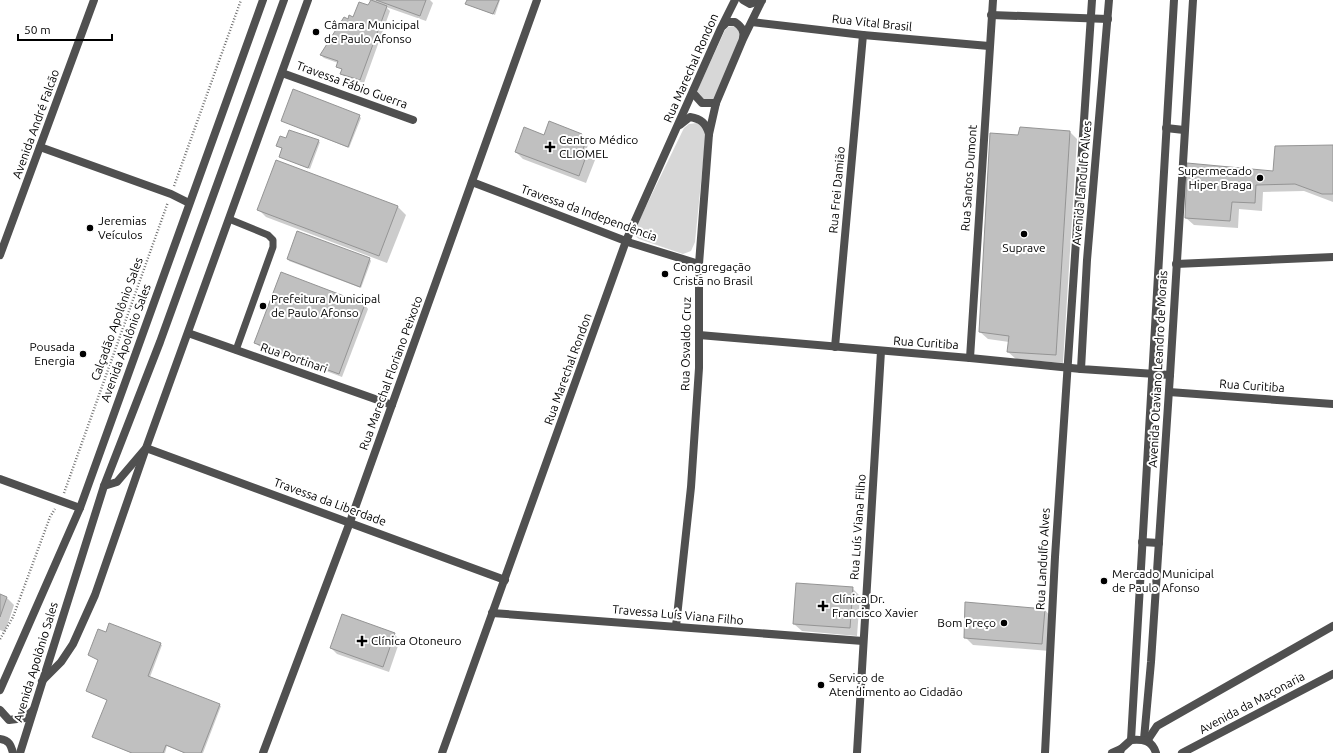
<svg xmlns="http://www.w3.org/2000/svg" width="1333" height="753" font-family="Ubuntu,sans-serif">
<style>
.green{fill:#d7d7d7}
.shadow{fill:#0003}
.building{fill:#c0c0c0;stroke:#949494}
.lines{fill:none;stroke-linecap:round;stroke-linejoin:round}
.path{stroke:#727272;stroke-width:2.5;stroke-dasharray:1 2;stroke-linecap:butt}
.service{stroke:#505050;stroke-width:7}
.minor{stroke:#505050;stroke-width:8}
.tertiary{stroke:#505050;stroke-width:8}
.poi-dot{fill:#000;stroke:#fff;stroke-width:1.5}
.labels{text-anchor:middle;stroke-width:4;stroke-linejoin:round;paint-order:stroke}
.street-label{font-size:12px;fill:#000;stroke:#fff}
.poi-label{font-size:12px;fill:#000;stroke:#fff;text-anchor:start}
</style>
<rect width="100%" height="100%" fill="#fff"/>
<g class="green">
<polygon points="734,26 742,31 718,94 713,100 705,101 697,93 698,89 725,30 728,27"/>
<polygon points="697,123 703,127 706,132 695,242 691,251 683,254 639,239 634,235 634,231 684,128 689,124"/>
</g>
<g class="shadow">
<polygon points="368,0 430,0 433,3 426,21 386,7 390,11 364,83 345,77 341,73 342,70 337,66 338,63 324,58 321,55 348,20 369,7 372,1"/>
<polygon points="468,0 500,0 495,15 468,5 466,4"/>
<polygon points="359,116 361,118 349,148 282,121"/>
<polygon points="1070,132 1077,139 1063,363 1016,359 1008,352 1009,342 988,339 980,332 1019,136"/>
<polygon points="581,134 589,142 587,148 595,160 586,183 523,159 516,152 545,137"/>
<polygon points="318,141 320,142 310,169 280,157 283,149 277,146"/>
<polygon points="1333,146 1333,202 1304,191 1263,192 1262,211 1239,209 1238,228 1194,225 1186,218 1274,172"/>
<polygon points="276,161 398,207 406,215 387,263 266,217 258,209"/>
<polygon points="298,232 370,259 371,261 361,288 289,261 288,259"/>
<polygon points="365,305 368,309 342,377 259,346 255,342"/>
<polygon points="852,588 860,596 857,636 802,631 794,624"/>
<polygon points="0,595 7,598 14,605 5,632 0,630"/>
<polygon points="1045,610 1052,618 1050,651 973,645 965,637"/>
<polygon points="110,624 162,645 150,677 221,706 203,753 184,753 167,746 165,753 131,753 93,737 108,700 87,691 99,660 89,655 106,633"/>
<polygon points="394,634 400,640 389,672 337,654 331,648"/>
</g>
<g class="building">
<polygon points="371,0 387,6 360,80 340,74 342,69 336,67 338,61 320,55 344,17 348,19 349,15 353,17 359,2 368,5"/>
<polygon points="376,0 426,0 420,16"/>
<polygon points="467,0 499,0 493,14 465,4"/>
<polygon points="293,89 360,115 348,147 281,121"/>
<polygon points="549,121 582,134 579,142 585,144 583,149 588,151 579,176 515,152 524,127 544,135"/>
<polygon points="1020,127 1070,131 1056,355 1007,352 1009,336 979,332 990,133 1018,135"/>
<polygon points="289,130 319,140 308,168 279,157 282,148 276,146 280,136 286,138"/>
<polygon points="1333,145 1333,194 1322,194 1295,184 1256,185 1255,203 1232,202 1230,221 1185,218 1187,163 1273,171 1275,146"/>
<polygon points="276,160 398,206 379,256 257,210"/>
<polygon points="297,231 370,258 360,287 287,259"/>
<polygon points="281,272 365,304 339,374 254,343"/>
<polygon points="796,583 853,587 850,628 793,624"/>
<polygon points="0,594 7,597 0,617"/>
<polygon points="965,602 1045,609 1042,644 964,638"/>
<polygon points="342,614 395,633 383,667 330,648"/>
<polygon points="109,623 161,643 148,676 220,704 201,753 185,753 166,745 163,753 132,753 92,737 107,700 86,691 98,660 88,655 98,629 106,632"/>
</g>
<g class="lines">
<g class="path">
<polyline points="174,186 241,0"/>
<polyline points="64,493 168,202"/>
<polyline points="0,639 13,617 50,517 55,509"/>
</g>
<polyline class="service" points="229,219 268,235 273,240 273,247 236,350"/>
<g class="minor">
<polyline points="743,0 750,4 762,0"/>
<polyline points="991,15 1108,19"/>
<polyline points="752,22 863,35 989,46"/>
<path d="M723,26L727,22H735C741,26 745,31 743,38"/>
<polyline points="282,73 413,120"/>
<polyline points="693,93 702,103 716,103"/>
<path d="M680,125L690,117C701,119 706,123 709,134"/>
<polyline points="40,147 171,194 189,203"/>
<polyline points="472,182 631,243 699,264"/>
<polyline points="0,255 94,0"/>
<polyline points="1176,264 1333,257"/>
<polyline points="188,333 392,405"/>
<polyline points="699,335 970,358 1081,369"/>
<polyline points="835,347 863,35"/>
<polyline points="970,358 993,0"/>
<polyline points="1169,392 1333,404"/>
<polyline points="0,479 80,508"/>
<polyline points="104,486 117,482 146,448 308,0"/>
<polyline points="492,613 863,641"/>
<polyline points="676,626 691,487 699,368 699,264 709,134 716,103 743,39 762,0"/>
<polyline points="42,681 61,662 73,644 95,595 146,448 505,580"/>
<polyline points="263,753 350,522 537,0"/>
<polyline points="442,753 626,241 721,28 735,0"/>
<polyline points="857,753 881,351"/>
</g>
<g class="tertiary">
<polyline points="1109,0 1087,260 1081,369 1170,375"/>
<polyline points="1166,128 1184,130"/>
<polyline points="1142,542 1159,543"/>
<polyline points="0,690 80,508 263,0"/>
<polyline points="0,710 9,720 25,718 33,710"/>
<path d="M0,739C9,740 11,745 13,753"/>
<polyline points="1144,739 1151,662 1170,375 1193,0"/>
<polyline points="1131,740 1174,0"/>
<polyline points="1147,741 1157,726 1333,626"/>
<polyline points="20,753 104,486 160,342 284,0"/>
<polyline points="1045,753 1055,557 1092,0"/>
<polyline points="1112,753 1121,749"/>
<path d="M1120,753L1121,749L1131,740C1143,739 1152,740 1156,753"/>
<polyline points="1182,753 1333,674"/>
</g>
</g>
<g class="poi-dot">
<circle cx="316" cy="32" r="4"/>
<path d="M548 141h4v4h4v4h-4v4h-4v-4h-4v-4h4z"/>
<circle cx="1260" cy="178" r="4"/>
<circle cx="90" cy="228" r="4"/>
<circle cx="1024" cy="234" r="4"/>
<circle cx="665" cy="274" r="4"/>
<circle cx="263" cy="306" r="4"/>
<circle cx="83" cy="354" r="4"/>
<circle cx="1104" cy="581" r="4"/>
<path d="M821 600h4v4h4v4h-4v4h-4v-4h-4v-4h4z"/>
<circle cx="1004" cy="623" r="4"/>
<path d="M360 635h4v4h4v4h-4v4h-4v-4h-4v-4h4z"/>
<circle cx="821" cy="685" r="4"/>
</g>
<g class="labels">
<g class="street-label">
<text transform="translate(872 23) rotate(6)" y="4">Rua Vital Brasil</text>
<text transform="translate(691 68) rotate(-66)" y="4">Rua Marechal Rondon</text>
<text transform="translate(352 85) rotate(20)" y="4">Travessa Fábio Guerra</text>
<text transform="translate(36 124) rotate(-70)" y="4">Avenida André Falcão</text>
<text transform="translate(969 178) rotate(-86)" y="4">Rua Santos Dumont</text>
<text transform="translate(1082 183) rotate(-85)" y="4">Avenida Landulfo Alves</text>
<text transform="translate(837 190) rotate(-85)" y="4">Rua Frei Damião</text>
<text transform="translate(589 213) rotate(20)" y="4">Travessa da Independência</text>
<text transform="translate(117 319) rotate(-70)" y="4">Calçadão Apolônio Sales</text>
<text transform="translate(126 343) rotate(-70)" y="4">Avenida Apolônio Sales</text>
<text transform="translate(926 343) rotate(4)" y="4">Rua Curitiba</text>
<text transform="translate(686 344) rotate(-89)" y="4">Rua Osvaldo Cruz</text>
<text transform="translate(294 358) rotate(19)" y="4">Rua Portinari</text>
<text transform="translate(568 369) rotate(-70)" y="4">Rua Marechal Rondon</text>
<text transform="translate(1158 369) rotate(-87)" y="4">Avenida Otaviano Leandro de Morais</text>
<text transform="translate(391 373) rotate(-70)" y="4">Rua Marechal Floriano Peixoto</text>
<text transform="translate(1252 386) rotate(4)" y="4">Rua Curitiba</text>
<text transform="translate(330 502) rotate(20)" y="4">Travessa da Liberdade</text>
<text transform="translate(858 527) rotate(-86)" y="4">Rua Luís Viana Filho</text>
<text transform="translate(1043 559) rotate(-87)" y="4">Rua Landulfo Alves</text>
<text transform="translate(678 615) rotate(5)" y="4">Travessa Luís Viana Filho</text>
<text transform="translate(36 662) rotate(-73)" y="4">Avenida Apolônio Sales</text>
<text transform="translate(1252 703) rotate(-28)" y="4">Avenida da Maçonaria</text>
</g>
<g class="poi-label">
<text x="324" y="29">Câmara Municipal<tspan x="324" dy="14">de Paulo Afonso</tspan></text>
<text x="559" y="144">Centro Médico<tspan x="559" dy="14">CLIOMEL</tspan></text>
<text x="1252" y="175" text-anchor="end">Supermecado<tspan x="1252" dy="14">Hiper Braga</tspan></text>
<text x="98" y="225">Jeremias<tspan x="98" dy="14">Veículos</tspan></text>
<text x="1024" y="252" text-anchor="middle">Suprave</text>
<text x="673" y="271">Conggregação<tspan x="673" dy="14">Cristã no Brasil</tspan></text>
<text x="271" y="303">Prefeitura Municipal<tspan x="271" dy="14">de Paulo Afonso</tspan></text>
<text x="75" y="351" text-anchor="end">Pousada<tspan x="75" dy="14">Energia</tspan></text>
<text x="1112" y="578">Mercado Municipal<tspan x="1112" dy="14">de Paulo Afonso</tspan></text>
<text x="832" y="603">Clínica Dr.<tspan x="832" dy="14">Francisco Xavier</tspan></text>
<text x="996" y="627" text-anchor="end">Bom Preço</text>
<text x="371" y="645">Clínica Otoneuro</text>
<text x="829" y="682">Serviço de<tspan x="829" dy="14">Atendimento ao Cidadão</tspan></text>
</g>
</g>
<path d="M18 34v6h94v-6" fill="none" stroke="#000000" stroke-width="2"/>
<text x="24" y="34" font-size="12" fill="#000000" stroke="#ffffff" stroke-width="3" paint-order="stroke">50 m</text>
</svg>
